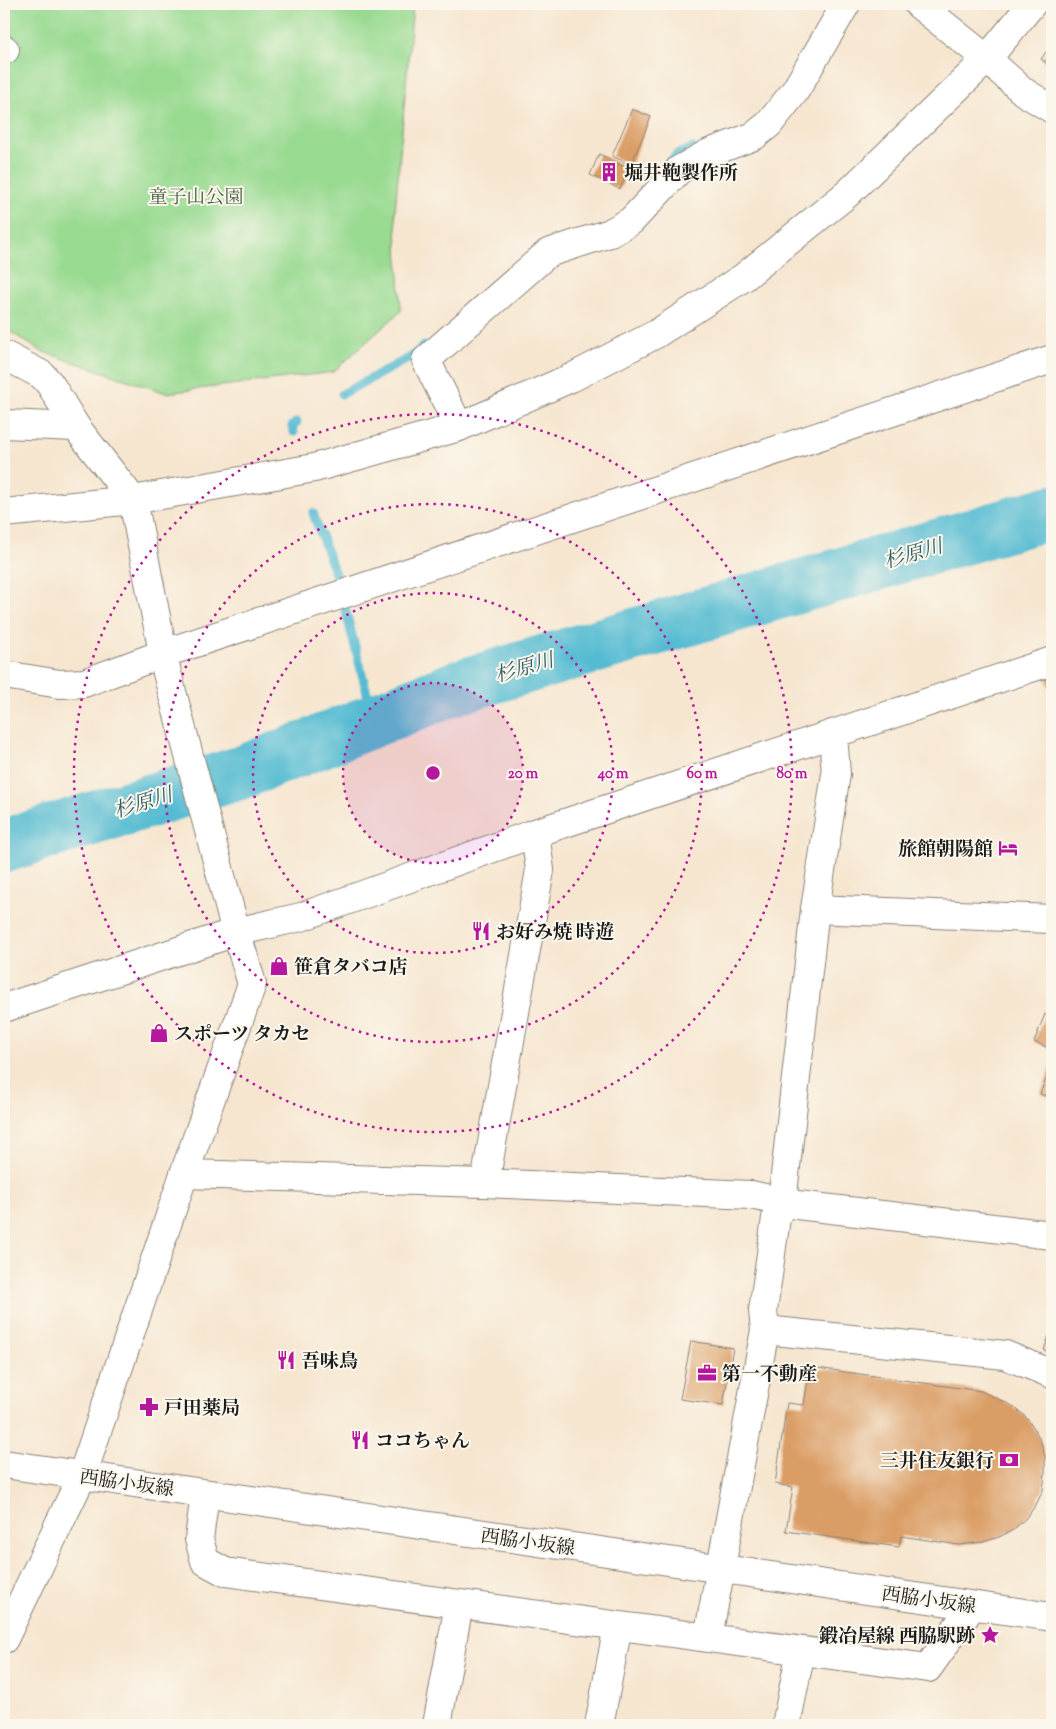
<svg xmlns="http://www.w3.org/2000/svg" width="1056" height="1729" font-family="'Sorts Mill Goudy','Noto Serif JP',serif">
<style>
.green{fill:#99da91;stroke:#5a7b56}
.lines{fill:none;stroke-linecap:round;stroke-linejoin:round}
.stream{stroke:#54bbd2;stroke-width:9}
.river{stroke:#54bbd2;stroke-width:54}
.building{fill:#da9d65}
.minor-casing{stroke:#898176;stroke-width:30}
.minor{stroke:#fff;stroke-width:28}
.ring{fill:none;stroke:#b5179e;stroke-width:2.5;stroke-dasharray:2.5 5}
.labels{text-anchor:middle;stroke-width:4;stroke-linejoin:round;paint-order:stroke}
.poi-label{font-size:19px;font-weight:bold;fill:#1c1c1c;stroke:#fbf7ec;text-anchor:start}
.park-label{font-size:19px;fill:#485e45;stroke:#fbf7ec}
.street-label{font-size:19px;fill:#1c1c1c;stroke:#fbf7ec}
.water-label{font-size:20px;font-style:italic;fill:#325c65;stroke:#fbf7ec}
.centre{fill:#b5179e;stroke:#fbf7ec;stroke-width:2.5}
.ring-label{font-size:15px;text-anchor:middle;font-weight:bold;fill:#b5179e;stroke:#fbf7ec;stroke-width:4;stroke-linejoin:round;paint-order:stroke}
</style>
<rect width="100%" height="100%" fill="#fbf7ec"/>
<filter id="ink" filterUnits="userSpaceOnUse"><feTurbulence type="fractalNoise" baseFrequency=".02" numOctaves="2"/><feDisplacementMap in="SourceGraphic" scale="10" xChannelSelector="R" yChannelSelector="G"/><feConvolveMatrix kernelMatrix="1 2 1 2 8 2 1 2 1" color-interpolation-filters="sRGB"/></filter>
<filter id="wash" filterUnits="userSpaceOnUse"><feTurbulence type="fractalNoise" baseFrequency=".0096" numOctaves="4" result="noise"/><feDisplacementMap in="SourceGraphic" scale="20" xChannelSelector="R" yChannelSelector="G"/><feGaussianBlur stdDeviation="1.12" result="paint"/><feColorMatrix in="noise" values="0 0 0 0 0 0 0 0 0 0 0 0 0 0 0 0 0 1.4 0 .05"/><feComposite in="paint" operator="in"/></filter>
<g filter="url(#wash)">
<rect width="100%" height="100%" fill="#f6e6d0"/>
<polygon class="green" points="4,4 413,4 395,211 401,311 333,372 166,393 41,351 4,328"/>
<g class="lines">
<g class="stream">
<polyline points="667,165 676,155 693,148"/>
<polyline points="342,394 411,357 424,346"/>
<polyline points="294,432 292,426 297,422"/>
<polyline points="313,513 339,585 374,720"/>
</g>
<polyline class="river" points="4,846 243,772 458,687 1052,512"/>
</g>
<g id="blocks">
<g class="building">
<polygon points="1052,44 1052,67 1041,59"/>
<polygon points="632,109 651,117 631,165 612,156"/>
<polygon points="599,154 629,169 620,189 590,175"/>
<polygon points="1052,672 1052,697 1044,674"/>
<polygon points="1045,1014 1052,1017 1052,1049 1034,1042"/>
<polygon points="1052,1063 1052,1098 1040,1094"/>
<polygon points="1052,1327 1052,1354 1044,1350"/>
<polygon points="691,1341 733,1348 723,1405 680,1399"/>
<polygon points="810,1367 981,1391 1011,1405 1024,1415 1034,1428 1041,1442 1045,1457 1045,1473 1043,1490 1036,1505 1026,1518 1013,1530 999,1537 983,1542 959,1545 901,1536 899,1547 786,1531 793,1487 775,1484 787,1403 804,1405"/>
</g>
</g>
</g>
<g filter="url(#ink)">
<use href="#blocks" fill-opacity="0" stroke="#898176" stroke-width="1"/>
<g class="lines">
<g class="minor-casing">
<g id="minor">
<polyline points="918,4 987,59 1024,92 1052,109"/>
<polyline points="4,50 5,50"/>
<polyline points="4,355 42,375 50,384 76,427 133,500 167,673 233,921 252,984 184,1174 82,1476 4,1639"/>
<polyline points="4,424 76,427"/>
<polyline points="459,427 426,360 548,253 610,233 631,221 679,170 709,153 754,136 769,124 795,91 846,4"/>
<polyline points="4,513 133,500 314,468 459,427 573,377 656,334 744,277 847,194 987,59 1032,4"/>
<polyline points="4,675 60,684 84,683 162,654 1052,359"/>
<polyline points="815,909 1052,919"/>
<polyline points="4,1008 236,932 301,917 535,833 1052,661"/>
<polyline points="184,1174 485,1183 751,1195 797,1205 1052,1235"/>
<polyline points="485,1183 540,870 535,833"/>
<polyline points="765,1330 1005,1355 1052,1374"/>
<polyline points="4,1464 1052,1617"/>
<polyline points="205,1494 199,1539 205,1561 225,1572 928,1668 972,1606"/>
<polyline points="708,1637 765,1330 763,1311 776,1218 782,1202 815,909 836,774 833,734"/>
<polyline points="437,1725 459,1604"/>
<polyline points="599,1725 618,1626"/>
<polyline points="786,1725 801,1651"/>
</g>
</g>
<use href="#minor" class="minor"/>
</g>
</g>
<circle cx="433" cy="773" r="90" fill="#b5179e" fill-opacity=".12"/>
<g class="ring">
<circle cx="433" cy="773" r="90"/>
<circle cx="433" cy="773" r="180"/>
<circle cx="433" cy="773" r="269"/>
<circle cx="433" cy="773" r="359"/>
</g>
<defs>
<g id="building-bare" transform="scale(1.5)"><path d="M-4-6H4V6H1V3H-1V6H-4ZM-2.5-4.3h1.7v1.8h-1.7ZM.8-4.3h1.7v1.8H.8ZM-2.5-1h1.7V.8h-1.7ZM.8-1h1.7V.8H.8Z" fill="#b5179e" stroke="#fbf7ec" stroke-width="2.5" paint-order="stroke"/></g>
<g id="hotel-bare" transform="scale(1.5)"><path d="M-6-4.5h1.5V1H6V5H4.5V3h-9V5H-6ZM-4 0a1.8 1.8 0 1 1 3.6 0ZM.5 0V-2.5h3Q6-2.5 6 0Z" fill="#b5179e" stroke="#fbf7ec" stroke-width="2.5" paint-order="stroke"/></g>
<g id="restaurant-bare" transform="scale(1.5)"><path d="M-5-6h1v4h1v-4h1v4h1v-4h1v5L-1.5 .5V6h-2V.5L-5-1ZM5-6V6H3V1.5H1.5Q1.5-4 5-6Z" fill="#b5179e" stroke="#fbf7ec" stroke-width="2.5" paint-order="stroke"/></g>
<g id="shop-bare" transform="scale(1.5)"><path d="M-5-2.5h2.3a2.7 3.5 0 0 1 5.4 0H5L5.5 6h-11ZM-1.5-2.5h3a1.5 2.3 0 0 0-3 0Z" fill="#b5179e" stroke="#fbf7ec" stroke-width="2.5" paint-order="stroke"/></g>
<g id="office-bare" transform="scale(1.5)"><path d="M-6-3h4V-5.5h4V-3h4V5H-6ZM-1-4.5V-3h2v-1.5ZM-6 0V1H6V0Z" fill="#b5179e" stroke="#fbf7ec" stroke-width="2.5" paint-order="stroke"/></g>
<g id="pharmacy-bare" transform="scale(1.5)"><path d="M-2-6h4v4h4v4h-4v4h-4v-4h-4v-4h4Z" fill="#b5179e" stroke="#fbf7ec" stroke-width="2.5" paint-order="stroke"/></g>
<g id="bank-bare" transform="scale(1.5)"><path d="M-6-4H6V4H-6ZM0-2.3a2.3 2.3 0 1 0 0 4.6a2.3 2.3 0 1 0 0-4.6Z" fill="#b5179e" stroke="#fbf7ec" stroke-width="2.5" paint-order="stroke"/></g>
<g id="sight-bare" transform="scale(1.5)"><path d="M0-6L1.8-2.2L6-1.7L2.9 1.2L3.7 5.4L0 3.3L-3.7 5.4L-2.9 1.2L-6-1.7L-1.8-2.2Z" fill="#b5179e" stroke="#fbf7ec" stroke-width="2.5" paint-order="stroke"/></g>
</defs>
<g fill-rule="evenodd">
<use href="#building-bare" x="609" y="172"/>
<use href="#hotel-bare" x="1008" y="848"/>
<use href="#restaurant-bare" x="481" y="931"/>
<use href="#shop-bare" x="279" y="966"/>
<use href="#shop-bare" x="159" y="1033"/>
<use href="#restaurant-bare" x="286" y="1360"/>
<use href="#office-bare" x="707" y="1373"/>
<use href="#pharmacy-bare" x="149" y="1407"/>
<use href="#restaurant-bare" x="360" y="1440"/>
<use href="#bank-bare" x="1009" y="1460"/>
<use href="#sight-bare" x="990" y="1635"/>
</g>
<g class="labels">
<g class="poi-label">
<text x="624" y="179">堀井鞄製作所</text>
<text x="993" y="855" text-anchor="end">旅館朝陽館</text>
<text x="496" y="938">お好み焼 時遊</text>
<text x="294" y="973">笹倉タバコ店</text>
<text x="174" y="1040">スポーツ タカセ</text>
<text x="301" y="1367">吾味鳥</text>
<text x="722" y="1380">第一不動産</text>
<text x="164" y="1414">戸田薬局</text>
<text x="375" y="1447">ココちゃん</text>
<text x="994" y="1467" text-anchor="end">三井住友銀行</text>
<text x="975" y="1642" text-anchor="end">鍛冶屋線 西脇駅跡</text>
</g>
<g class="park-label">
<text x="196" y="203">童子山公園</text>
</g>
<g class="street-label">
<text transform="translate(127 1482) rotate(8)" y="7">西脇小坂線</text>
<text transform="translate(528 1541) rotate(8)" y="7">西脇小坂線</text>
<text transform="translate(929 1599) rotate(8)" y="7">西脇小坂線</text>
</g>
<g class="water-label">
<text transform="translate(913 553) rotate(-16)" y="7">杉原川</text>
<text transform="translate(524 667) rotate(-16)" y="7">杉原川</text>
<text transform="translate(143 802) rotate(-17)" y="7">杉原川</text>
</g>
</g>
<circle cx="433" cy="773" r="8" class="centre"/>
<g class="ring-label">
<text x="523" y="778">20 m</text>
<text x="613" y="778">40 m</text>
<text x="702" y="778">60 m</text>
<text x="792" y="778">80 m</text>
</g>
<rect width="1056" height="1729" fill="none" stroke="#fbf7ec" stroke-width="20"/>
</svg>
